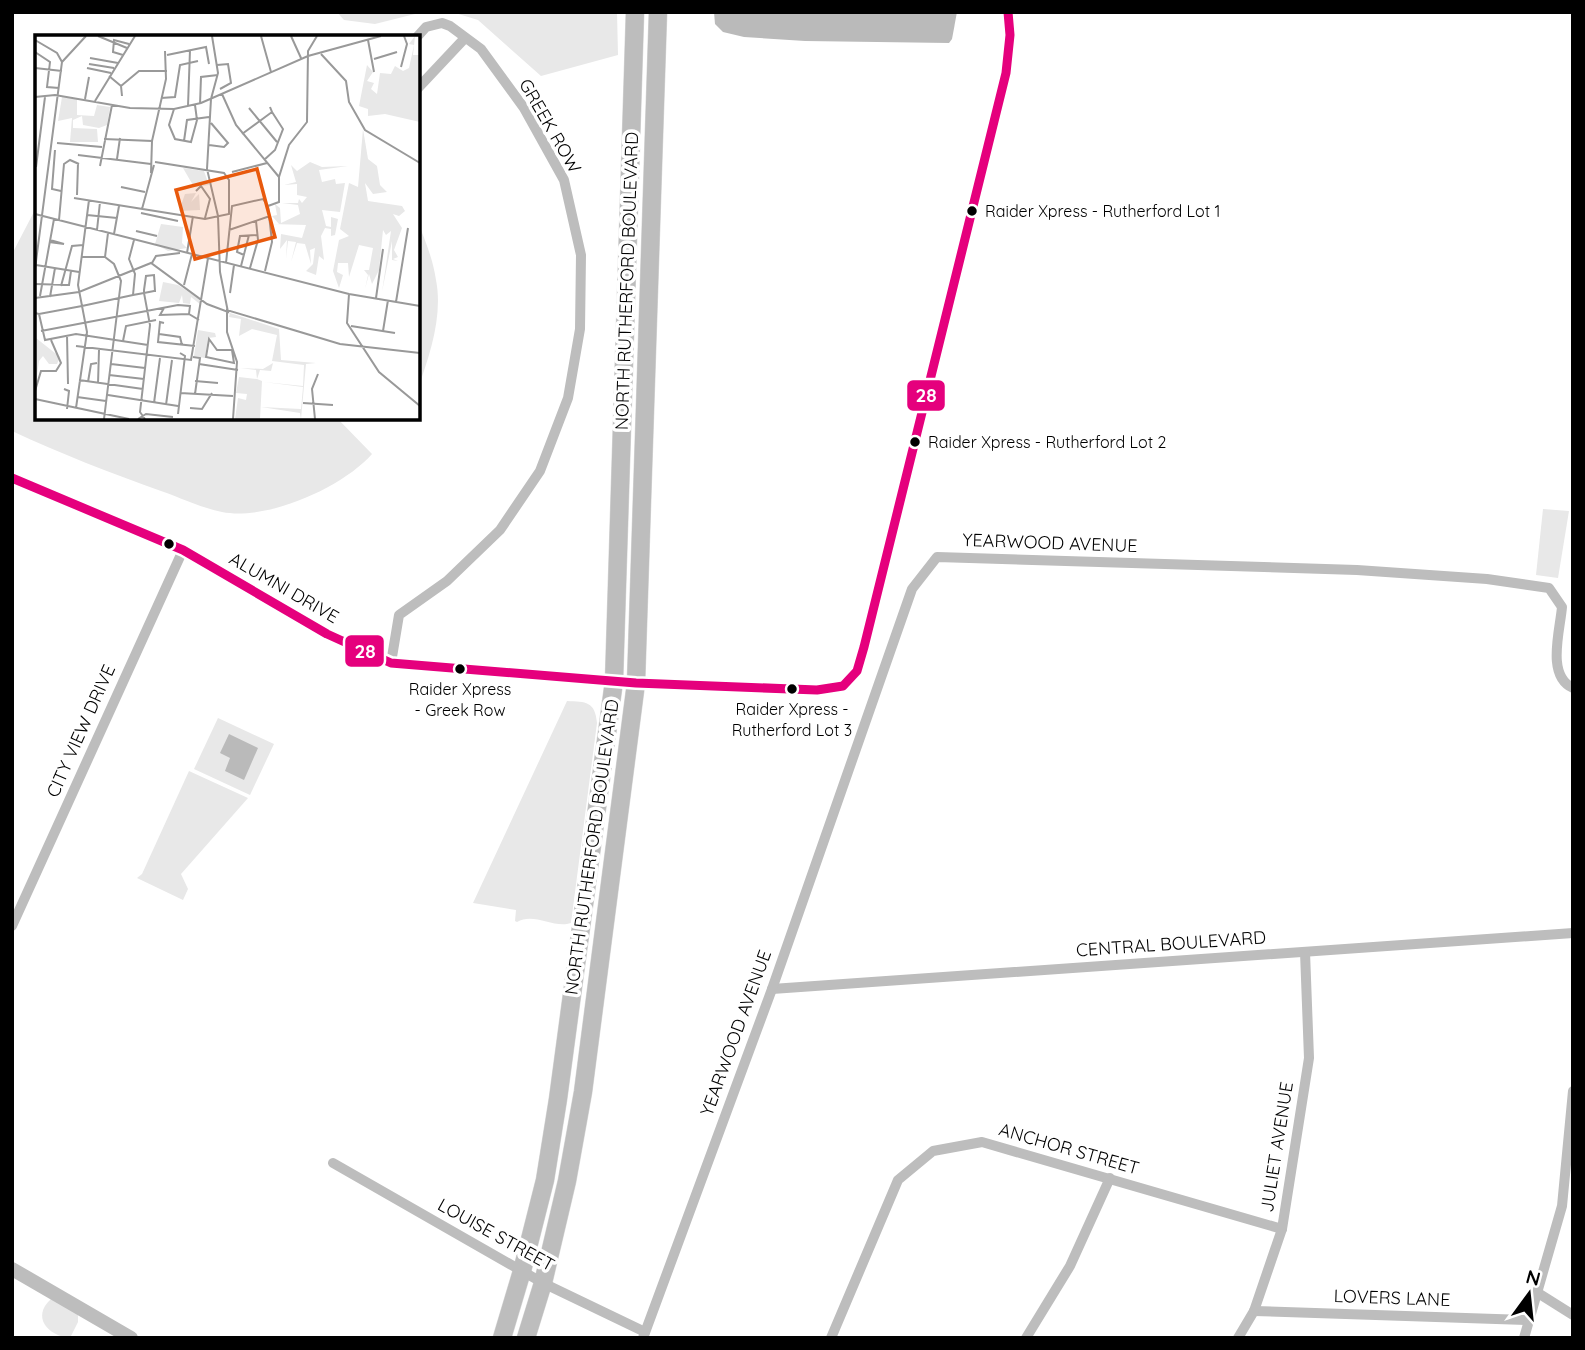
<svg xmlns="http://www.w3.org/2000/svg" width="1585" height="1350" font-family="Quicksand,sans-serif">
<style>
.green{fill:#e8e8e8}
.water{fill:#bababa}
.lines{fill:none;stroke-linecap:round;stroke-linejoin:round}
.primary-casing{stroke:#dbdbdb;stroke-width:19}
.minor{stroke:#bdbdbd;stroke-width:10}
.tertiary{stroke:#bdbdbd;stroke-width:14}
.primary{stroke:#bdbdbd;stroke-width:18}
.bus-1-casing{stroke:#fff;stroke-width:14}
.bus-1{stroke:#e5007d;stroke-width:9}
.bus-dot{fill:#000;stroke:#fff;stroke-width:2.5}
.labels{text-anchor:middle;stroke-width:7;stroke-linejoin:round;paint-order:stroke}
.bus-label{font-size:16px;fill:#000;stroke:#fff;text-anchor:start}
.street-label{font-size:18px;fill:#000;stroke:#fff}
.inset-road{fill:none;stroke:#999;stroke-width:2}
.view{fill:#e8590c;fill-opacity:0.15;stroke:#e8590c;stroke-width:3.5}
.inset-edge{fill:none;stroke:#000;stroke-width:3.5}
.line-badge{stroke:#fff;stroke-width:2.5}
.badge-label{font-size:19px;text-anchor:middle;font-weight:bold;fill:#fff}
</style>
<rect width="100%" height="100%" fill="#fff"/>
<g class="green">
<polygon points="337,12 423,12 375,24 344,20"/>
<polygon points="452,12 617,12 618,55 541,76 478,20"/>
<path d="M37,206V418H337L372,454C343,487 268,521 222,512C202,508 181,498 161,491C111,473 61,454 12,431V254Z"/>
<path d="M418,223C426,242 433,260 436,280C443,315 430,355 418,388Z"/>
<polygon points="1543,509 1569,511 1558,578 1536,575"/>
<path d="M567,701C586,702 595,701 597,723L571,923C554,929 534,912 517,922L515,921L516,910L473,903Z"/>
<polygon points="218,718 274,744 250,795 194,769"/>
<polygon points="189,771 248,798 181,874 188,889 183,900 137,878 142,874"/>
<path d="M51,1299L78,1313V1322L70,1338C48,1336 31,1317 51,1299Z"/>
</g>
<g class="water">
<polygon points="714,12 957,12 952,39 949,43 805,41 744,37 723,32 715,24"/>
<polygon points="229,734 258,748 244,780 225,771 230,758 220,753"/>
</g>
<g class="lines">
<g class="primary-casing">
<g id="primary">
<polyline points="502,1338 522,1271 545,1180 558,1099 614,681 635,12"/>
<polyline points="526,1338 543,1283 567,1181 583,1092 636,683 658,12"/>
</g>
</g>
<g class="minor">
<polyline points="418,88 465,38"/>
<polyline points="12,478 183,550 327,634 391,663 636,683 817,690 843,686 857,671 864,647 1006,73 1010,35 1008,12"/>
<polyline points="391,663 399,615 447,581 500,530 540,471 568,398 580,329 581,255 564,180 524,108 481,49 450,26 442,23 426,27 417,37"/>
<polyline points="12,926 183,550"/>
<polyline points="772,989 1573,933"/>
<polyline points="333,1163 543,1283 645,1332"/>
<polyline points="1538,1293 1573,1315"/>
<polyline points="1254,1311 1529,1320"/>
<path d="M643,1338L772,989L912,589L937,557L1357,570L1487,579L1549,588L1562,607C1560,631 1546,676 1573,688"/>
<polyline points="831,1338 898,1180 933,1151 982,1142 1282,1229"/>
<polyline points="1026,1338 1070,1266 1110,1178"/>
<polyline points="1238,1338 1254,1311 1282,1229 1309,1058 1305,952"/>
<polyline points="1524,1338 1562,1206 1573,1091"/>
</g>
<polyline class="tertiary" points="12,1269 131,1338"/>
<use href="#primary" class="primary"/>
<g class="bus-1-casing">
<polyline id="bus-1" points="12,478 183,550 327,634 391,663 636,683 817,690 843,686 857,671 864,647 1006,73 1010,35 1008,12"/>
</g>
<use href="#bus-1" class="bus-1"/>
</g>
<g class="bus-dot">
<circle cx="972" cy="211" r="6"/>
<circle cx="915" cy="442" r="6"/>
<circle cx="169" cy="544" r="6"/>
<circle cx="460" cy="669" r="6"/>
<circle cx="792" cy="689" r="6"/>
</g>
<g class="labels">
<g class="bus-label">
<text x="985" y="217">Raider Xpress - Rutherford Lot 1</text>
<text x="928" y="448">Raider Xpress - Rutherford Lot 2</text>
<text x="460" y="695" text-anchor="middle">Raider Xpress<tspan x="460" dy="21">- Greek Row</tspan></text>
<text x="792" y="715" text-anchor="middle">Raider Xpress -<tspan x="792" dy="21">Rutherford Lot 3</tspan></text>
</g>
<g class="street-label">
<text transform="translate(550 126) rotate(60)" y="6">GREEK ROW</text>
<text transform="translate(627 281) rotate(-88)" y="6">NORTH RUTHERFORD BOULEVARD</text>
<text transform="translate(1050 543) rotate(2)" y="6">YEARWOOD AVENUE</text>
<text transform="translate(284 588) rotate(30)" y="6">ALUMNI DRIVE</text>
<text transform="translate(81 731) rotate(-66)" y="6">CITY VIEW DRIVE</text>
<text transform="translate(592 847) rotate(-82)" y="6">NORTH RUTHERFORD BOULEVARD</text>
<text transform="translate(1171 944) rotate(-4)" y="6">CENTRAL BOULEVARD</text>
<text transform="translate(736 1033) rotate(-70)" y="6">YEARWOOD AVENUE</text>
<text transform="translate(1277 1147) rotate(-81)" y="6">JULIET AVENUE</text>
<text transform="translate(1069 1149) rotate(16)" y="6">ANCHOR STREET</text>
<text transform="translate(496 1235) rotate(29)" y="6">LOUISE STREET</text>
<text transform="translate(1392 1298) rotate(2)" y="6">LOVERS LANE</text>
</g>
</g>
<g transform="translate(35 35)">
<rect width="385" height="385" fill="#fff"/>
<path d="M380,1L378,20H385V87L350,79L333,81V74L324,71L332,30L338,37L332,46L339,48L336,54L342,59L345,38L356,39L360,31L368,36L374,33L379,10L374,9ZM27,62L42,64V80L59,81L62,70L75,72L72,90L64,93L48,90L47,81L38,85V93L62,94L63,107H35L37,83L23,86ZM328,94L333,124L342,131L345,150L352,157L338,159L330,148L333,166L367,171L370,176L364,181L358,179L367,193L359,215L363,222L358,224L363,226L357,225V206L347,257L356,196L351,200L348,195L344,235L337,249L334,239L330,254L333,240L329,235H334L338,213L324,210L314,242L313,228H303L302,237L308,240L304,253L298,236L304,205L314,201L305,194L314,148L323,152ZM275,127L287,132L313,131L284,135L287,147L300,144L301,149L310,148L305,177L287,175L291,191L296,192V182L303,184L300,200L296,201V194L290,193L286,201L289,225L284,221L281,240L271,236L278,229L280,213L275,215L276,229L270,209L262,208L256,227L261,207L253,206L251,224L252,205L245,214L246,199L267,203L271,190L237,189H244L237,181L242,180L240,169L245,173L246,188L265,179L263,170L247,168H263L264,164L267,168L272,162L262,160V149L249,150L261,147L256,130L262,136ZM148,133L169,136L174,150L159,152ZM161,158L156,167L164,159L165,175L144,176L150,159ZM126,189L148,192L147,208L152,213L133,216L120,209ZM128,247L143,250L166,265V270L156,262L155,269L148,268L147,260L144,268L124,266ZM195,278L244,294L246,325L281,328L271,329L266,384L265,378L226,372L266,374L268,352L229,347L268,351L269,330L237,326L242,300L217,294L204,301L206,284L194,282ZM163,295L180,298L181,302L173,303L170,323L159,321ZM1,303L25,322L22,329H14L8,321L4,326L0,355ZM238,328L236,336L225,335L222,344L227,346L225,384H200L203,363L211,365L212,359L201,358L204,342L222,344L221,335L205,333L228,334Z" fill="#e8e8e8"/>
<path class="inset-road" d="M63,1L92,13M226,1L236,37M256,1L266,23M0,5L22,18L27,27L0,234M333,5L339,37M0,17L15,27L12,52L24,53M286,19L311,46L314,67L330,95L385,128M88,20L78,17L79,5L94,9M132,20L171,12L174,29M55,23L83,28M339,24L362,17M27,27L51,1M54,29L79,33M182,30L193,29L196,48L185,54M366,32L372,9L369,1M0,33L27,36M52,33L76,38M74,41L86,51L87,61M86,51L104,36H132M187,59L201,90L244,142M0,62L20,60L95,73L139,74L166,68L273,21L346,1M126,63L140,62L145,30L163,26M50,64L54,42M60,66L100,1M165,69L166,42L183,40M153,71L155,15M214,73L242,107M139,74L134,90L140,104L156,107L162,85L160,70M207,99L237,77L235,72M69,104L117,106L116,138M117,106L131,44L130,16M149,106L152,85L174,82M22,108L67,112M174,110L189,112L193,108L176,88M20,115L17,154L26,156M43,120L116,129M82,124L85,103M229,125L240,115L248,94L237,77M65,131L77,70M1,132L10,62M197,137L232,128M166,151L161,156L166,151L175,164L170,183M86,152L110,157M42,160L43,128M39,163L170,184L194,179V145L189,138L120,127M233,171L244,167V142L254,110L272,87L273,16L282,1M107,174L119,130M106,178L143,186M0,179L314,259L385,271M52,180L82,183M24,185L29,129L35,125L44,129M62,195L65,167M194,195L235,181M101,196L122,201M79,199L84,171M14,207L29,209L15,205M152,218L158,181M209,220L202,217L205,201L223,200M46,222H70L73,198M117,228L121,221L145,218M191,228L197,171L228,164L233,171M1,230L44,237M206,231L214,200M215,233L223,205L221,186M230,236L237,207L233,171M0,249L34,250L36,236M149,250L157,219M26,251L37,211L48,210M195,258L199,230M314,259L312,288L344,337L385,371M98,260L100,239L94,224L99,205M5,261L19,184M15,262L20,233M0,263L44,257L116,228L172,269L193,277L185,237L183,181L172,134L176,64L183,38L177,1M341,263L348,214M361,267L373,193M129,273L125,280L154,279M0,278L4,279L47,271L98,260L109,258L119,256H120L119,240L111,241L109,255V258L115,290L105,377L110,384M4,279L10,305L41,299L113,310M129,288L125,287L123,307L160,311M316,291L360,298M6,296L143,270L155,271L154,279L164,285M348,296L353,265M124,299L145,302L147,310M32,300L33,349M174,304L182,315H197L199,328L171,322ZM88,306L91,291L121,285M41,311L156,325L173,223M158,322L165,323L160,359M76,329L110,333M164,329L203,335M74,340L109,344M44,345L108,354M160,346L183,348M53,347L56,329L62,328M63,349L64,315M29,354L34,356L32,374M0,356L6,336H21L26,328L16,305M145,358L198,361M73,360L143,371M42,362L71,366M0,364L94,384M119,368L125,323M268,368L298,370M131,370L137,325M41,373L52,297L43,250L54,165M155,373L167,374L177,358M143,379L150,321L145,318M69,384L86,246L79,229L70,222M103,384L111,379L138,382M198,384L202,327L192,297V275L305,309L385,318M280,384L277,354L283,339"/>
<path class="view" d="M222,134L240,202L160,224L141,155Z"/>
<rect width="385" height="385" class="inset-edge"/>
</g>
<g class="line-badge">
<rect x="906" y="379" width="40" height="33" rx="7" fill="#e5007d"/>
<rect x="344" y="634" width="41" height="34" rx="7" fill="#e5007d"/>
</g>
<g class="badge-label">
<text x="926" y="402">28</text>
<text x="365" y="658">28</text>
</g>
<rect width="1585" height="1350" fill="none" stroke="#000000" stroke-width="28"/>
<g transform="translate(1529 1294) rotate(15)" stroke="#ffffff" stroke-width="5" paint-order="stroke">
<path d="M0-5L12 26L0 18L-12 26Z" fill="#000000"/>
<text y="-10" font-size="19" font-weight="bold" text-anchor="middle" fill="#000000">N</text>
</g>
</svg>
